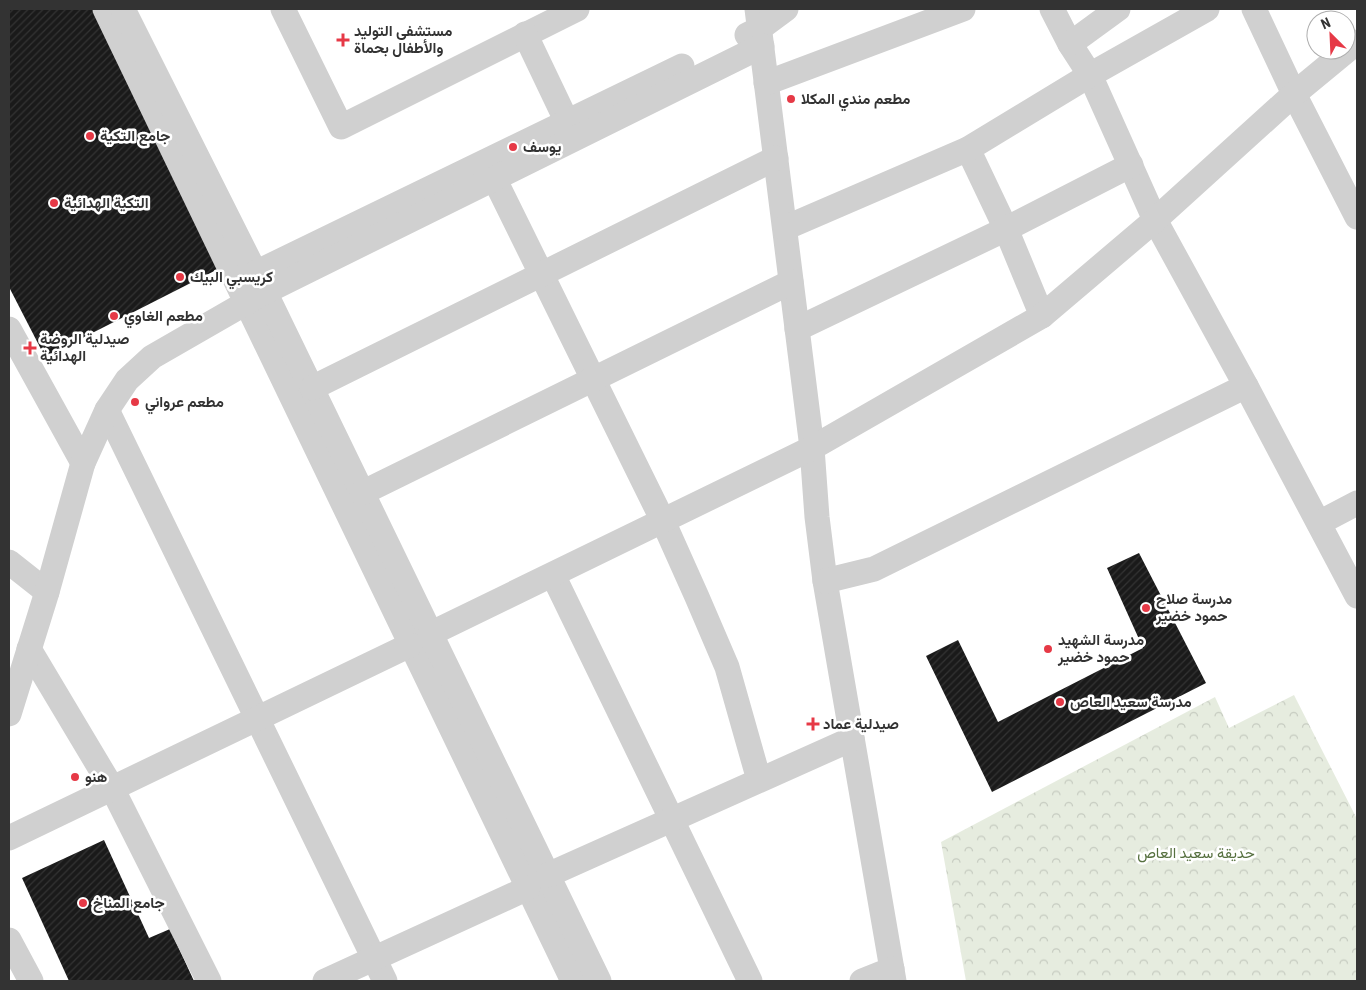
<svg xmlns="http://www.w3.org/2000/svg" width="1366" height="990" font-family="'Roboto Condensed',Vazirmatn,sans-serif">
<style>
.forest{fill:url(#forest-crowns)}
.building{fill:url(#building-hatch)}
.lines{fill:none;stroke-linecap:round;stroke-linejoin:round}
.street{stroke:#d0d0d0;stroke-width:25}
.poi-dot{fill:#e63946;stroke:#fff;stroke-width:2}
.labels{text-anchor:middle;stroke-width:5;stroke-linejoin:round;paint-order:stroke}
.poi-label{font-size:15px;font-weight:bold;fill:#333;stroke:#fff;text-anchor:start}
.park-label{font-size:15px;fill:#56703f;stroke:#fff}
</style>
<defs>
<pattern id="forest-crowns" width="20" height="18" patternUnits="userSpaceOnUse" patternTransform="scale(1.25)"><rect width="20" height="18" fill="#e6ecdf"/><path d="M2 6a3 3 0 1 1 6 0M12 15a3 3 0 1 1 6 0" fill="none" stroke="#c6cbc0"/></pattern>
<pattern id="building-hatch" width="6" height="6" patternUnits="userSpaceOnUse" patternTransform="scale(1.25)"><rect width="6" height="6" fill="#1a1a1a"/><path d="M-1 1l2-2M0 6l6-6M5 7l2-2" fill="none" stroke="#333"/></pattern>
</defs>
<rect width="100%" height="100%" fill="#fff"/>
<polygon class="forest" points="1294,695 1357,819 1357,981 966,981 941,842 1215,697 1229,728"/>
<g class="building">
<polygon points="9,9 112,9 232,262 45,357 9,287"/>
<polygon points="1139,553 1206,683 992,792 926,656 958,640 998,722 1143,648 1107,568"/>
<polygon points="104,840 149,938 170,929 194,981 69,981 22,878"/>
</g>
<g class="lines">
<g class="street">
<polyline points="105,9 573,981"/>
<polyline points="123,9 265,292 599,981"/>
<polyline points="283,9 341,127 577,9"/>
<polyline points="757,9 812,448 817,517 825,581 894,981"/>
<polyline points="1052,9 1070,44 1090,75 1155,220 1246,386 1357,596"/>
<polyline points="1254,9 1294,94 1357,217"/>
<polyline points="525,34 567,122"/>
<polyline points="747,35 759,29 786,9"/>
<polyline points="1070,44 1118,9"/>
<polyline points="766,83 963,9"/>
<polyline points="968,149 1006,229 1042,316"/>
<polyline points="494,178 663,521 697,597 727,667 759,780"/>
<polyline points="785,228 968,149 1090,75 1207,9"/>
<polyline points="241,280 682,66"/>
<polyline points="9,329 83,463"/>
<polyline points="797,329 1006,229 1131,165"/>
<polyline points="312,388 776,158"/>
<polyline points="107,410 385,981"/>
<polyline points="362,493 791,282"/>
<polyline points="1319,523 1357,503"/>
<polyline points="9,562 47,592"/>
<polyline points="553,575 750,981"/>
<polyline points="825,581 874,569 1246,386"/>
<polyline points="430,634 812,448 1042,316 1155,220 1294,94 1357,42"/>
<polyline points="29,649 112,788 209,981"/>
<polyline points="9,714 47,592 83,463 107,410 127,380 152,357 265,292 762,46"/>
<polyline points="9,838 410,645"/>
<polyline points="548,875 852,739"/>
<polyline points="9,940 31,981"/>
<polyline points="325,981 528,888"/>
<polyline points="862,981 892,969"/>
</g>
</g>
<g class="poi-dot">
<path d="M340.5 32.5h5v5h5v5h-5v5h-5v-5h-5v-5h5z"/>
<circle cx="791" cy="99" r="5"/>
<circle cx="90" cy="136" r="5"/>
<circle cx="513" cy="147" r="5"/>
<circle cx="54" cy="203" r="5"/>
<circle cx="180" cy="277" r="5"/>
<circle cx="114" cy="316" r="5"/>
<path d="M27.5 340.5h5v5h5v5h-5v5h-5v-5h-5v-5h5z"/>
<circle cx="135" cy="402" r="5"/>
<circle cx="1146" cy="608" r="5"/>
<circle cx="1048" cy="649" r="5"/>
<circle cx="1060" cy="702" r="5"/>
<path d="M810.5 716.5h5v5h5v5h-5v5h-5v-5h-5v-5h5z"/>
<circle cx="75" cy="777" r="5"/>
<circle cx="83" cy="903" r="5"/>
</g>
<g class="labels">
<g class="poi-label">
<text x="354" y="36">مستشفى التوليد<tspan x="354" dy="17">والأطفال بحماة</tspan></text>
<text x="801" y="104">مطعم مندي المكلا</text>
<text x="100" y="141">جامع التكية</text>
<text x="523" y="152">يوسف</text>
<text x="64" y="208">التكية الهدائية</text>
<text x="190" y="282">كريسبي البيك</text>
<text x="124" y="321">مطعم الغاوي</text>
<text x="40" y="344">صيدلية الروضة<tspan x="40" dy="17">الهدائية</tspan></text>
<text x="145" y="407">مطعم عرواني</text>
<text x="1156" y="604">مدرسة صلاح<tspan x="1156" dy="17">حمود خضير</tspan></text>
<text x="1058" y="645">مدرسة الشهيد<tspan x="1058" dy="17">حمود خضير</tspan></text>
<text x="1070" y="707">مدرسة سعيد العاص</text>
<text x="823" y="729">صيدلية عماد</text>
<text x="85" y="782">هنو</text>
<text x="93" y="908">جامع المناخ</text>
</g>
<g class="park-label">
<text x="1196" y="858">حديقة سعيد العاص</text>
</g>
</g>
<rect width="1366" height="990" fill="none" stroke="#333333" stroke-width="20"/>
<g transform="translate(1331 35) rotate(336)"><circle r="24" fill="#ffffff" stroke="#adadad"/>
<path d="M0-4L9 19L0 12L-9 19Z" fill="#e63946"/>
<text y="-8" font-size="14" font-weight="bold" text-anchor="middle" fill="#333333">N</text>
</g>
</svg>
